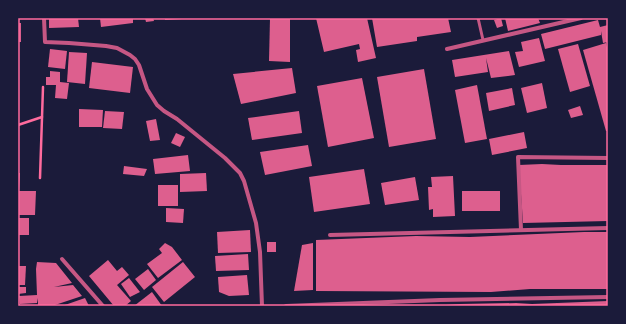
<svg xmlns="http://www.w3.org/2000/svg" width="626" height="324" font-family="'Fira Sans Condensed',sans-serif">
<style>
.building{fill:#dd5f8e}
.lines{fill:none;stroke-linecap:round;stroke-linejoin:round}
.path{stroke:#ff6b9d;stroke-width:2.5}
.service{stroke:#c65784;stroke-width:3}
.minor{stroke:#c65784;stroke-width:4}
.neatline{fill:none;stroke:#ff6b9d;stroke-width:1.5}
</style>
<rect width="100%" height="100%" fill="#1b1b3a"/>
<g class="building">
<polygon points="49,18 78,18 79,27 49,28"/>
<polygon points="100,18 133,18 133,23 101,27"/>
<polygon points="145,18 153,18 154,21 146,22"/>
<polygon points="165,18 182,18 182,19 165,20"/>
<polygon points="270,18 290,18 290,62 269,61"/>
<polygon points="316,18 367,18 376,58 358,62 356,50 360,49 359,44 324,52"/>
<polygon points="372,18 448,18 451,32 417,37 417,41 377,47"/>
<polygon points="501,18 503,26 497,28 494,20"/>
<polygon points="505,18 538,18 540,23 508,31"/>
<polygon points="598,20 600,27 608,25 608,42 603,43 601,31 601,35 545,49 541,34"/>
<rect x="18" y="23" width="3" height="19"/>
<polygon points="539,38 545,61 519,67 515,52 523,51 521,42"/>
<polygon points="606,43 608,52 608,131 606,131 583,50"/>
<polygon points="578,44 590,86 570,92 558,49"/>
<polygon points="50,49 67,51 65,69 48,67"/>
<polygon points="509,51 515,75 491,78 486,58 488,72 455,77 452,60"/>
<polygon points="69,52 87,53 85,84 67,82"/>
<polygon points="92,62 133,67 130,93 89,88"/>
<polygon points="292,68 296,93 241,104 233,74"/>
<polygon points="424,69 436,139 389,147 377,77"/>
<polygon points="50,71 60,72 60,82 69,83 67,99 55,98 56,85 46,85 46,77 50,77"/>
<polygon points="362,78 374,138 328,147 317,86"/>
<polygon points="542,83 547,108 527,113 521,88"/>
<polygon points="477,85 487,139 465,143 455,90"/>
<polygon points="512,88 515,105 489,111 486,93"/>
<polygon points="580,106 583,115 571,118 568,110"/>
<polygon points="79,109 103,110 102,127 79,127"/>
<polygon points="105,111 124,112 122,129 103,128"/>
<polygon points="299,111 302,133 252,140 248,118"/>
<polygon points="156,119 160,140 150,141 146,121"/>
<polygon points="524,132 527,148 492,155 489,139"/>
<polygon points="176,133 185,137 180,147 171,143"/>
<polygon points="308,145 312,166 265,175 260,152"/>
<polygon points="188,155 190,171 155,174 153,159"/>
<polygon points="542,164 561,165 608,165 608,221 523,223 519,165"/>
<polygon points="124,166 147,169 144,176 123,174"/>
<polygon points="364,169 370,204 314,212 309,177"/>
<polygon points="18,173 20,173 19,191 36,191 35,215 18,215"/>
<polygon points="206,173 207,191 180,192 180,174"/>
<polygon points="453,176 455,216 433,217 433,209 429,210 428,187 432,187 431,177"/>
<polygon points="415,177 419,200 385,205 381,183"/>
<rect x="158" y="185" width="20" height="21"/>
<rect x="462" y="191" width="38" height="20"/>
<polygon points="166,208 184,209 183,223 166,222"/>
<rect x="18" y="218" width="11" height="17"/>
<polygon points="250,230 251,252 218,253 217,232"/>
<polygon points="584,232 608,232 608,289 530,289 491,292 316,291 316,240 416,236 470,237"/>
<rect x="267" y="242" width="9" height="10"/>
<polygon points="165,243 172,247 182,260 158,278 147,264 162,253 159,249"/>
<polygon points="313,243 313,290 294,291 302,245"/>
<polygon points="248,254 249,270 216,271 215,256"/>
<polygon points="108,260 117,271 122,267 129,275 117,285 131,301 125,306 114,306 89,276"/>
<polygon points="37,262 56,263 72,283 54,287 73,285 82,296 52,306 38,306 38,298 37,303 20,304 19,296 37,295 36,269"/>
<polygon points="183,262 195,277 164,302 152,287"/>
<polygon points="18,266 26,266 25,285 18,285"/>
<polygon points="148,269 156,280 144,290 135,279"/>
<polygon points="247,275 249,295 229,296 219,292 218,277"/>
<polygon points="129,278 140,292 130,297 121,284"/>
<polygon points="18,287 26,287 26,293 18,294"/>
<polygon points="152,292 162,306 134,306"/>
<polygon points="85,298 89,306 62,306"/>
<polygon points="608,301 608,306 447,306 446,305 460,304 516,303 532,304"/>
</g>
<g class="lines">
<g class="path">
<polyline points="18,125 42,117"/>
<polyline points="40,178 43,87"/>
</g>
<polyline class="service" points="478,18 483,40"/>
<g class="minor">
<polyline points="44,18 45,42 69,43 106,46 117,48 130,55 135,59 139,65 147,89 157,105 164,111 177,119 225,158 240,173 244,181 256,223 260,252 262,306"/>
<polyline points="447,49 581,18"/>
<polyline points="521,230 518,157 608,158"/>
<polyline points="330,235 608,228"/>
<polyline points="62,259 103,306"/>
<polyline points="286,306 440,300 608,297"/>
</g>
</g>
<rect width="626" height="324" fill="none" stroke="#1b1b3a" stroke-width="38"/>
<rect x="19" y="19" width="588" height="286" class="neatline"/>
</svg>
